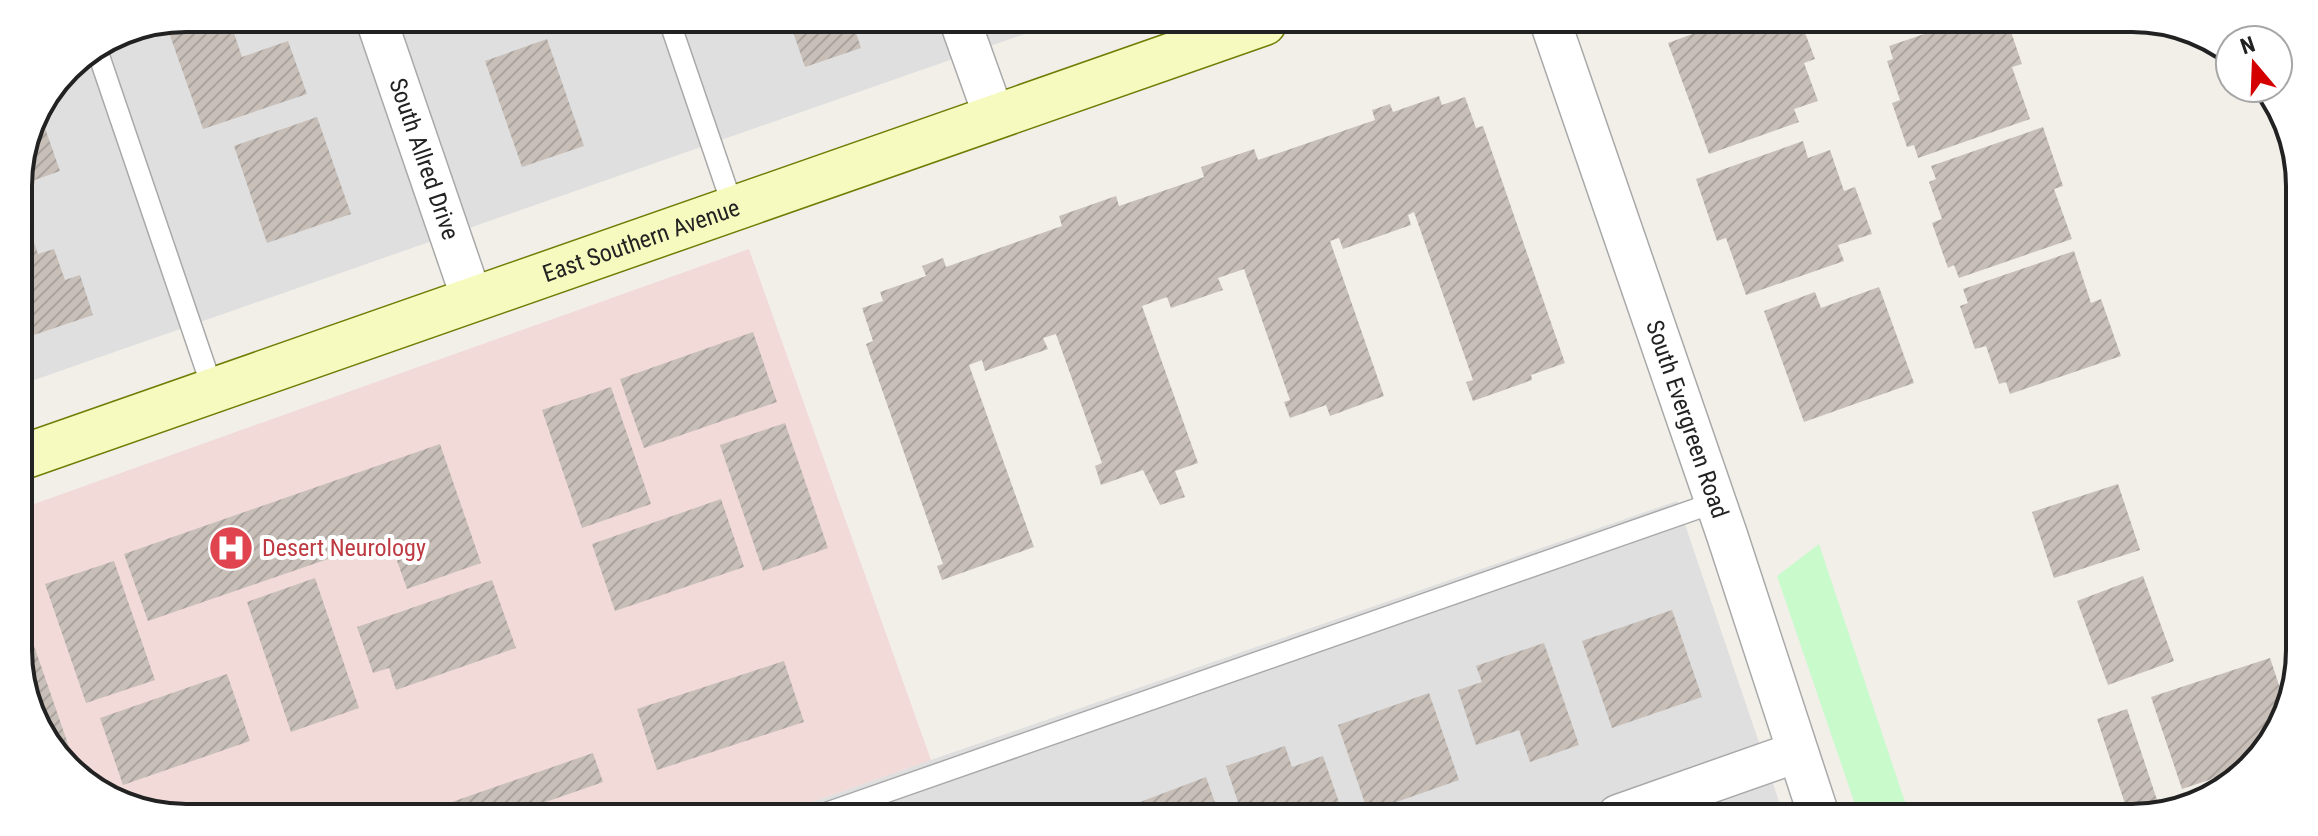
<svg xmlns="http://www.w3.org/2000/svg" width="2318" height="836" font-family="'Roboto Condensed',sans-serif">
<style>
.residential{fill:#e0dfdf}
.commercial{fill:#f2dad9}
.park{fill:#c8facc}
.building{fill:url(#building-hatch)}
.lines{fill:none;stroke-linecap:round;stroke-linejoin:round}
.service-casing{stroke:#a9a9a9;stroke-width:23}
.minor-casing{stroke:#a9a9a9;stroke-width:43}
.secondary-casing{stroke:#707d05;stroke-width:47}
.service{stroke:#fff;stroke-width:20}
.minor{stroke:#fff;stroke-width:40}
.secondary{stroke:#f7fabf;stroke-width:44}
.labels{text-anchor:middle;stroke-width:8;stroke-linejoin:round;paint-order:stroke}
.street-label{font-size:24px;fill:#222;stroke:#fff}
.health-label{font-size:24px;fill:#be3a42;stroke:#fff;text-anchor:start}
.rim{fill:none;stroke:#222;stroke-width:4}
</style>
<defs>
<pattern id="building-hatch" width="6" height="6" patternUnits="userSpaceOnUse" patternTransform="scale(2)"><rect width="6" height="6" fill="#c7bfb8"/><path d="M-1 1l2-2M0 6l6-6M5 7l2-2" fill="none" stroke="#aba49e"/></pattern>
</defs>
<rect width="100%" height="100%" fill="#f2efe9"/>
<g class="residential">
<polygon points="186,18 1059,22 20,385 18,175 36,112 75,60 122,31"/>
<polygon points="1677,501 1784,816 784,812 931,760"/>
</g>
<polygon class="commercial" points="749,249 931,760 784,812 133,809 60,761 21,682 20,509"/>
<polygon class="park" points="1819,544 1910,817 1859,816 1777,576"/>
<g class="building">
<polygon points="204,18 229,18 242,57 288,41 307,94 203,129 168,30"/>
<polygon points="499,19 520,19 520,20 502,26"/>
<polygon points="771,21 852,21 861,48 805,67 792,29 776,34"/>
<polygon points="1717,25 1744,25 1747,33 1768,25 1802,25 1815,59 1804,63 1818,101 1794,109 1799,122 1709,154 1668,43"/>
<polygon points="1948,26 2009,26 2022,64 2012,67 2030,119 1918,158 1914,145 1907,147 1892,103 1900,100 1887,61 1893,59 1889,46"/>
<polygon points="547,39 584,146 522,167 485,61"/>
<polygon points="1439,96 1442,105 1465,97 1476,128 1483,126 1565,363 1531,375 1532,380 1473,401 1466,382 1473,380 1414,212 1408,215 1411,225 1343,249 1339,238 1330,241 1384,396 1330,416 1326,405 1290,418 1284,402 1290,400 1244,269 1218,278 1223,290 1171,308 1167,297 1142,306 1198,463 1175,471 1185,497 1160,505 1143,470 1101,485 1095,466 1102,463 1056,334 1043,338 1048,349 985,371 982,360 969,365 1034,547 942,580 937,566 943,564 866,344 873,341 862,308 883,301 880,292 926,276 922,266 943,258 946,267 1062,226 1059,216 1116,196 1119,206 1204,177 1201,167 1254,149 1258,160 1375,120 1372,110 1390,104 1393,112"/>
<polygon points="38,108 60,171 18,186 18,175"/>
<polygon points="317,117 351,214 267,243 234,146"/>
<polygon points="2043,127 2063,186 2054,189 2072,239 1959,278 1954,265 1948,268 1932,223 1942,219 1929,182 1936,179 1931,166"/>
<polygon points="1803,141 1808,158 1830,150 1844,191 1855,187 1872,234 1838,245 1844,261 1746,295 1726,238 1717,241 1696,179"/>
<polygon points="24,213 38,254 54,249 65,280 80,275 93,315 19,340 19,215"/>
<polygon points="2074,251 2091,303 2101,299 2121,356 2010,394 2006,382 1999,384 1986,346 1975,349 1960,306 1968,303 1963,289"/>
<polygon points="1879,287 1914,383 1804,422 1764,311 1815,292 1821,308"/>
<polygon points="753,332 777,402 644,448 620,379"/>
<polygon points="611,387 651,504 582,528 542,410"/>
<polygon points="785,423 828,548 763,571 720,445"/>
<polygon points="440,444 481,563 407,589 389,538 148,621 124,554"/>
<polygon points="2118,484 2140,550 2054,578 2032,512"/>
<polygon points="721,499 744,567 615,611 592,544"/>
<polygon points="114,561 155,680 86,703 45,584"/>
<polygon points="2143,576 2174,661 2108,685 2077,601"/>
<polygon points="315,578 359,708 291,732 247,602"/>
<polygon points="492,580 516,648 396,690 389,668 373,673 357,627"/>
<polygon points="21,608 78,773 60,761 21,682"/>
<polygon points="1672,610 1702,697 1612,728 1582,641"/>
<polygon points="1544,643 1579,745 1530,762 1519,730 1476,745 1458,690 1482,682 1476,666"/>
<polygon points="2270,658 2287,709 2245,768 2182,789 2151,697"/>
<polygon points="784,661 804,722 657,770 637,709"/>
<polygon points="227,674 250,741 123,785 100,718"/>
<polygon points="1429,693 1459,780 1368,812 1338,725"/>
<polygon points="2127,709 2159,806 2129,816 2097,719"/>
<polygon points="1285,746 1292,767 1323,756 1343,814 1242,814 1226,766"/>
<polygon points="593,753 603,782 520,811 452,811 449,803"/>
<polygon points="1206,777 1219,814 1120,813 1119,810"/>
</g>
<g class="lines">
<g class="service-casing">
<g id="service">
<polyline points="669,20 733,207"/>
<polyline points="96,47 213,390"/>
<polyline points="829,812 1716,502"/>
</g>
</g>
<g class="minor-casing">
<g id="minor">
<path id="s1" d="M376,19L472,299"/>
<polyline points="960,21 994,116"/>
<path id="s2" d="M1551,24L1727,535L1819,816"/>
<polyline points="1618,815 1797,752"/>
</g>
</g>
<g class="secondary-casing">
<g id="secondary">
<path id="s3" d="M20,458L1264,23"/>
</g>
</g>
<use href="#service" class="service"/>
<use href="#minor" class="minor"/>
<use href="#secondary" class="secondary"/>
</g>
<defs>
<g id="hospital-disc" transform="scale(2.3)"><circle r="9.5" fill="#e0444e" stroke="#fff"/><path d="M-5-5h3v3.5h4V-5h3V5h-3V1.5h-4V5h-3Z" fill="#fff"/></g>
</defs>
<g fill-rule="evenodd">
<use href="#hospital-disc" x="231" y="548"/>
</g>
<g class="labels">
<g class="street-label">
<text dy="8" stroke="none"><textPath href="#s1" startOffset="148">South Allred Drive</textPath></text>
<text dy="8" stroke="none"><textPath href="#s3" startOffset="658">East Southern Avenue</textPath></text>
<text dy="8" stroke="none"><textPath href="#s2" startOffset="418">South Evergreen Road</textPath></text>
</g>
<g class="health-label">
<text x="262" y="556">Desert Neurology</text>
</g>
</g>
<path d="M0 0H2318V836H0ZM186 32H2132A154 154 0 0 1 2286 186V650A154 154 0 0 1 2132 804H186A154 154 0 0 1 32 650V186A154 154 0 0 1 186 32Z" fill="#fff" fill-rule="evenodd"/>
<path class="rim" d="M186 32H2132A154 154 0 0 1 2286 186V650A154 154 0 0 1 2132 804H186A154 154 0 0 1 32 650V186A154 154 0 0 1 186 32Z"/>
<g transform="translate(2254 64) rotate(341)"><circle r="38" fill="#ffffff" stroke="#a7a7a7" stroke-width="2"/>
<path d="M0-6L14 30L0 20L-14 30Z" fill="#d40000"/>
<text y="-12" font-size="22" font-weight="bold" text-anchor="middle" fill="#222222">N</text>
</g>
</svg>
